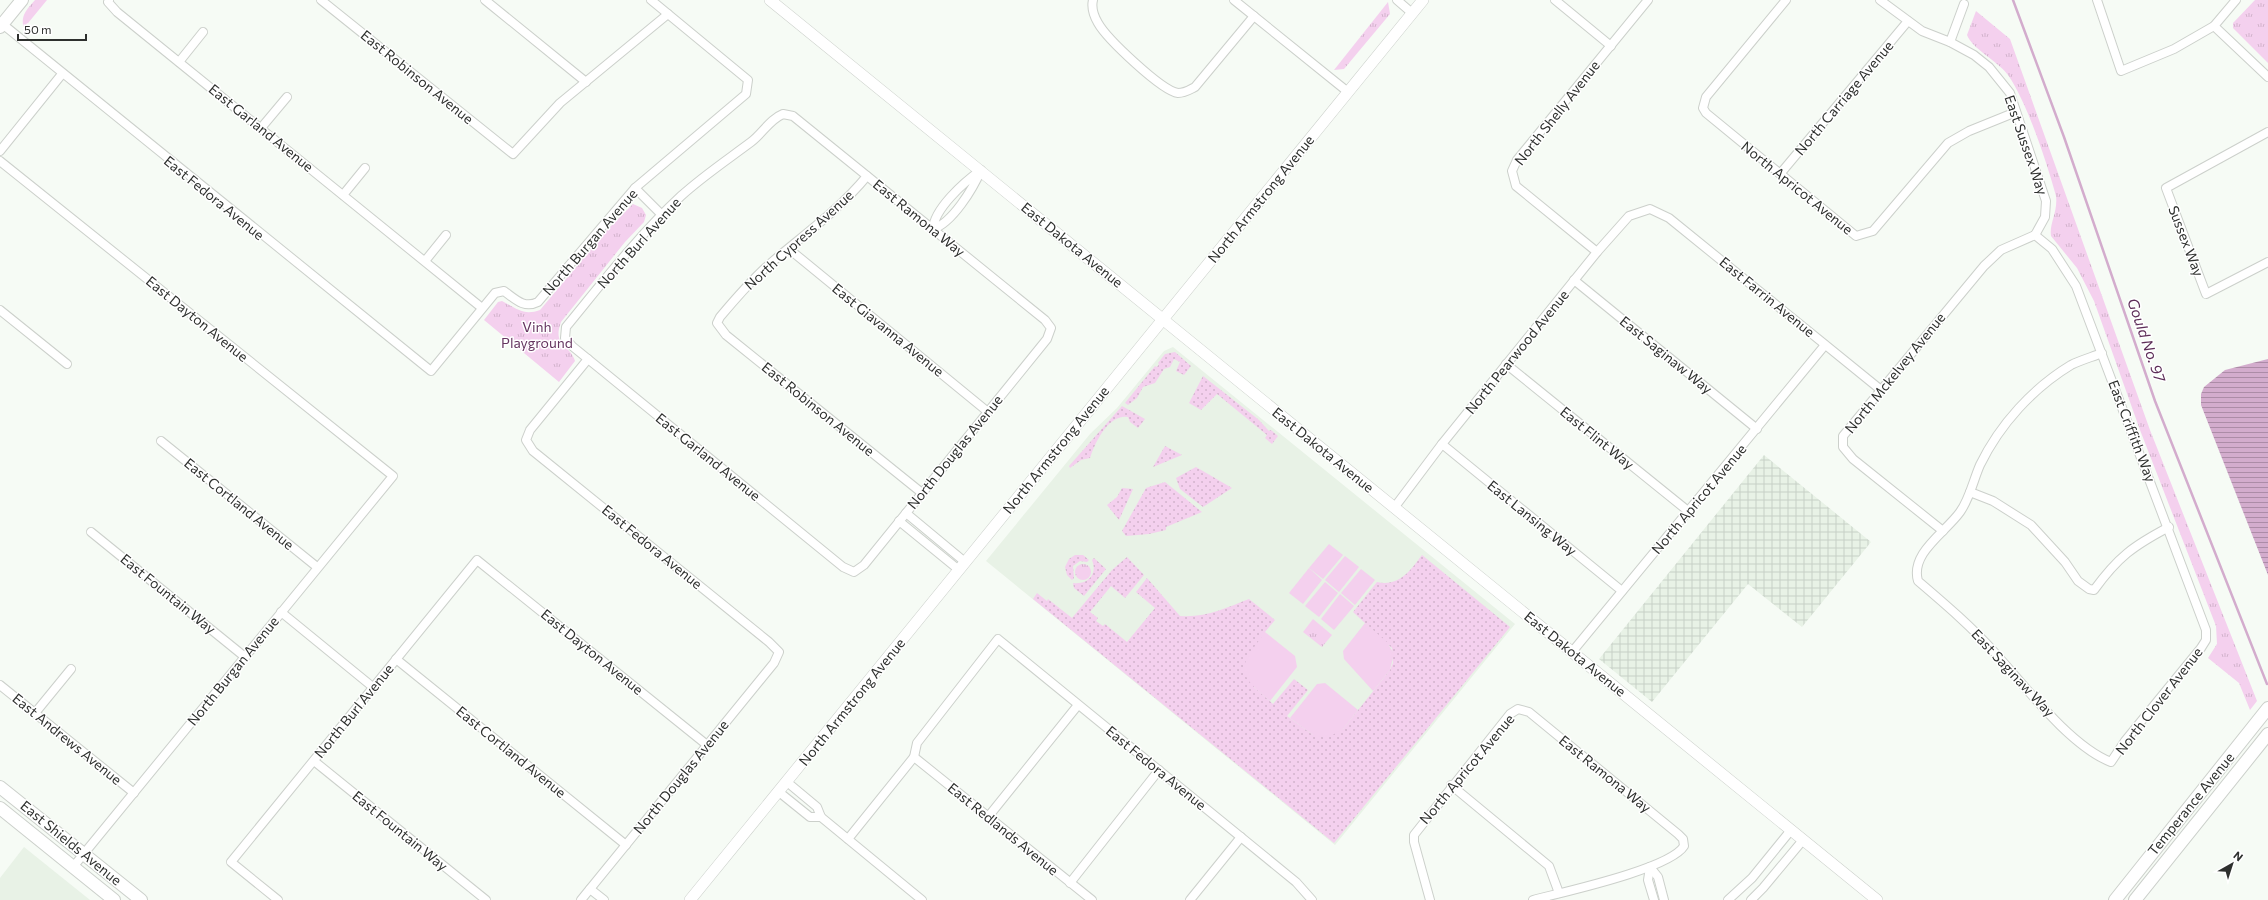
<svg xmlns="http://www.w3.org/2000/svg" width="2268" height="900" font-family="Commissioner,sans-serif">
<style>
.built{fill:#e8f2e6}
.industrial{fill:url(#industrial-grid)}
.grass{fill:url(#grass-dots)}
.park{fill:url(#park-tufts)}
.garden{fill:#f4d0ee}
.water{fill:url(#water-rules)}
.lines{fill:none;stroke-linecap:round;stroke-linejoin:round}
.stream{stroke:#d3accd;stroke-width:2.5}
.minor-casing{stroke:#ccd0cb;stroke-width:10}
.tertiary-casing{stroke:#ccd0cb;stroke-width:12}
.secondary-casing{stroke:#ccd0cb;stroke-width:14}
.minor{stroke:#fff;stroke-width:8}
.tertiary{stroke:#fff;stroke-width:11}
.secondary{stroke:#fff;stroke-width:12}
.labels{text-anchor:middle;stroke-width:3;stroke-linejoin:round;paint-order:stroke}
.street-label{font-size:14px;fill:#2e302e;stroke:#fff}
.park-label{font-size:14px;fill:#653560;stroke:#fff}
.water-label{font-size:15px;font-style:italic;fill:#5d2e58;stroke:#fff}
</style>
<defs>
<pattern id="industrial-grid" width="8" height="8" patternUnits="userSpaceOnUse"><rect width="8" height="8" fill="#e8f2e6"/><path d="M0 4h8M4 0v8" fill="none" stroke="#c7d0c6"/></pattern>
<pattern id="grass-dots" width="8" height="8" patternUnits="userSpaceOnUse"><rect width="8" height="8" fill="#f4d0ee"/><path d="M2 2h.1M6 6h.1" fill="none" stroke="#d2b3cc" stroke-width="1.8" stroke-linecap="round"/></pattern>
<pattern id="park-tufts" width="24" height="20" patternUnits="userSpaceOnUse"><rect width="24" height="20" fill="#f4d0ee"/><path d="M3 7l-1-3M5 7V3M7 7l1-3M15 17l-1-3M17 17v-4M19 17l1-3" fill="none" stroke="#d2b3cc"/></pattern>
<pattern id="water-rules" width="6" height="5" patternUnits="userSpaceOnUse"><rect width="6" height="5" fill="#d3accd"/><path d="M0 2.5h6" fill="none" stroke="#ac8ca7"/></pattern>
</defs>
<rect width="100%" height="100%" fill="#f6fbf5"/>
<g class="built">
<polygon points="1173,347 1515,624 1335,845 986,561 1090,434 1117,408 1164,351"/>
<polygon points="24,847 90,900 0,900 0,878"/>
</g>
<polygon class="industrial" points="1764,455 1871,542 1802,627 1748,584 1652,702 1599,659"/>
<g class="grass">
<polygon points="1175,352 1191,366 1184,375 1176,371 1180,362 1174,359 1170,367 1164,369 1155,383 1143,387 1137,398 1128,405 1125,403 1155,366 1157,367 1159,364 1158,363 1165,354"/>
<polygon points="1203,376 1259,420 1269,431 1271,430 1278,436 1272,444 1265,438 1267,435 1217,394 1201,410 1189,403"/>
<path d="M1122,406L1145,419L1138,428L1130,422L1128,417C1108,414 1095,443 1090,458L1081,460L1070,468L1069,466Z"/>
<polygon points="1165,446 1182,455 1153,467"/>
<polygon points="1196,467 1232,488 1203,507 1180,489 1176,478"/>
<polygon points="1165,482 1202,512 1166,527 1166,530 1149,534 1126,536 1122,531 1146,488"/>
<polygon points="1122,488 1133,489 1119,520 1107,505 1117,497"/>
<polygon points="1075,555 1083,555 1089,560 1087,562 1080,561 1073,566 1074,578 1072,580 1067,575 1065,567 1069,559"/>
<path d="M1422,555L1510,627L1334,843L1033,599L1037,593L1047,601L1048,599L1072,618L1112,570L1127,557L1144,575L1125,598L1111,586L1090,612L1098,618L1096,621L1103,626L1105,624L1127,642L1155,608L1136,592L1147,578L1180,616C1205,618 1226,608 1249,599L1275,620L1265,632L1254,687L1273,704L1294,679L1308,690L1287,716L1313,735L1343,729L1390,670L1393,663L1392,648L1353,612L1377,582C1399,587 1410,571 1422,555Z"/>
<path d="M1094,558L1106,569L1084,596L1074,588L1073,583C1088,585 1098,574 1092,560Z"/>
</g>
<g class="park">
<path d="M35,0H47L24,28C20,16 27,9 35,0Z"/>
<polygon points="2255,0 2268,0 2268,63 2233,28 2233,23"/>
<polygon points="1388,2 1390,14 1344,69 1334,70"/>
<path d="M1976,11L2010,39L2150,430L2257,701L2250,710L2239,683L2208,658L2217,644L2216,626L2140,430L2094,301L2077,268L2051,236C2049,224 2058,212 2056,196C2047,163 2027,102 2008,75C1997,60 1972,49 1967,35Z"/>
<path d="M633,204L642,208L646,215L644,222L625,242L561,322C552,347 570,344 575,361L559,382L484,320L498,302L502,301C517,309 524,316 540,310L608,229Z"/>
<circle cx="1083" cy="572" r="8"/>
<polygon points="1313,619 1332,635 1322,647 1303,632"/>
</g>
<g class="garden">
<polygon points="1329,544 1343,555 1323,579 1309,568"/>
<polygon points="1345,556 1359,567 1339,592 1325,580"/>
<polygon points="1309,568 1322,580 1303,604 1289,593"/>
<polygon points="1361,569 1375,580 1355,605 1341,593"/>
<polygon points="1325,582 1338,593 1319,617 1305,606"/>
<polygon points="1340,594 1354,606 1334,630 1321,619"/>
<polygon points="1365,623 1387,642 1394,654 1390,670 1373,691 1344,659 1343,651"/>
<path d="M1265,632L1295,656L1297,667L1270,701C1234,671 1239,668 1265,632Z"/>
<polygon points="1325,683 1358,710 1343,729 1327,738 1313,735 1290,718 1317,684"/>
</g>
<polygon class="water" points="2268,359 2268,575 2201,405 2201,394 2204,387 2225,370"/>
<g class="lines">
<polyline class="stream" points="2013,0 2064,137 2155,401 2267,684"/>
<g class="minor-casing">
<g id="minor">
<polyline points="109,0 108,2 117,12 482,308"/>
<polyline points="321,0 513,154 560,103 668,14"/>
<polyline points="485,0 586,82"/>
<path d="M1093,0C1091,8 1094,16 1098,23C1107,39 1162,91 1178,93C1185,93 1189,90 1195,87L1254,16"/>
<polyline points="1234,0 1348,92"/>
<polyline points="1397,0 1412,13"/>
<polyline points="1555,0 1611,46"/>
<polyline points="1786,0 1706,97 1703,108 1706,113 1856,236 1873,231 1948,143 1969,131 2016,112"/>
<polyline points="1880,0 1922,31 1950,42 1974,55 1989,67 2010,93 2046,201 2045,217 2035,235"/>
<polyline points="2097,0 2121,71 2174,49 2214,26 2236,0"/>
<path d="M0,22L431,371L495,293L504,291C515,299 524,309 538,302L635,188L746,94L748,80L651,0"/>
<polyline points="2214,26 2268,77"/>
<polyline points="1950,42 1964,4"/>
<polyline points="179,62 203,32"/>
<path d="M783,114L793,116L1045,320L1051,328L1047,339L864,565L854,572L843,567L572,346L565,338L566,327C603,282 638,236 681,196C703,176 727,160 751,142C762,134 770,119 783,114Z"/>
<polyline points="261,128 287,97"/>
<polyline points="2268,132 2166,188 2206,294 2268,262"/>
<polyline points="0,151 62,74"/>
<polyline points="0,161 393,476 73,867"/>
<path d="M981,170C973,189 952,223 933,229C934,209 964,182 981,170Z"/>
<polyline points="1780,174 1908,21"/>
<path d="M867,176C839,210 805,234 772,262C753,278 736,298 720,317L717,323L726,335L922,493"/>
<polyline points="635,188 662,215"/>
<polyline points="343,195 365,168"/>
<path d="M2035,235L2052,249L2076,286L2206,630V640L2201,648L2125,741L2111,762C2070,746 2025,686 1996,654C1972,627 1945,604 1918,581C1910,553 1945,533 1960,512C1970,498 1973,481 1980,465C2000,424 2033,388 2071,365C2081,360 2092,357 2102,353"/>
<polyline points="789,249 988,412"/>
<polyline points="1597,252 1516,186 1512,171 1517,160 1648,0"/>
<polyline points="425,261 446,235"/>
<polyline points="1574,280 1757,429"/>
<polyline points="0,310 67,364"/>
<polyline points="1506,364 1688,511"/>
<polyline points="161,441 317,567"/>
<polyline points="1442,444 1622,591"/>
<path d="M1970,492L1993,501L2031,525L2065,562L2078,581L2089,589L2094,590C2118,557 2133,546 2169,527"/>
<polyline points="1394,508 1442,444 1597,252 1629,216 1650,209 1669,218 1881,390"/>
<polyline points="906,513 965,562"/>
<polyline points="899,521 959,570"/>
<polyline points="1943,531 1853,459 1843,447 1843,436 1984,266 2001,250 2035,235"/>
<polyline points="91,532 245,657"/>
<polyline points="281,612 374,688"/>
<polyline points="1572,652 1825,345"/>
<polyline points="396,659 626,845"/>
<polyline points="0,685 134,793"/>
<polyline points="35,713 71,669"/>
<polyline points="914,757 1092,900"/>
<polyline points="314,761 486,900"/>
<polyline points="787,782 817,807 821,817 922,900"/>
<polyline points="1451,785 1549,866 1559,893"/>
<polyline points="779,792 810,817 821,817"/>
<polyline points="988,817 1078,705"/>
<polyline points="848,839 914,757 917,743 998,639 1296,882 1312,900"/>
<polyline points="1650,867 1658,877 1664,900"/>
<polyline points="1650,867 1648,880 1654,900"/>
<polyline points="1070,883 1159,770"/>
<polyline points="590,889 604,900"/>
<polyline points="278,900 231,862 477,560 707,745"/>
<polyline points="581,900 774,663 779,652 769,642 533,451 526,440 530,430 588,359"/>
<polyline points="1190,900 1241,837"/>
<path d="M1430,900L1414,842V835L1510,714L1518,709L1529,712L1678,834L1683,839L1684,846C1670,869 1563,892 1533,900"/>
<polyline points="1728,900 1752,878 1791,830"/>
<polyline points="1751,900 1763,888 1803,840"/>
</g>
</g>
<g class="tertiary-casing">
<g id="tertiary">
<polyline points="770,0 1877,900"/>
<polyline points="690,900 1423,0"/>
</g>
</g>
<g class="secondary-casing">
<g id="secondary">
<polyline points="0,27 22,0"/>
<polyline points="0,787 141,900"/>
<polyline points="0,808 114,900"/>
<polyline points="2115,900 2268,708"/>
<polyline points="2135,900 2268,734"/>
</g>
</g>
<use href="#minor" class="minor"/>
<use href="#tertiary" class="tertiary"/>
<use href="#secondary" class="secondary"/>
</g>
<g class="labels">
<g class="street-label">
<text transform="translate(417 77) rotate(39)" y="5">East Robinson Avenue</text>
<text transform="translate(1844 98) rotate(-50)" y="5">North Carriage Avenue</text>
<text transform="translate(1557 113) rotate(-52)" y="5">North Shelly Avenue</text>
<text transform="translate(261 128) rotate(39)" y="5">East Garland Avenue</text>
<text transform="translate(2026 145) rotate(71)" y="5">East Sussex Way</text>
<text transform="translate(1797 188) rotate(39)" y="5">North Apricot Avenue</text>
<text transform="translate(214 198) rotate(39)" y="5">East Fedora Avenue</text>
<text transform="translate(1261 199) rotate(-51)" y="5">North Armstrong Avenue</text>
<text transform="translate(919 218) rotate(39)" y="5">East Ramona Way</text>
<text transform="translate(799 240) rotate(-42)" y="5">North Cypress Avenue</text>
<text transform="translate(2186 241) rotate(69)" y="5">Sussex Way</text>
<text transform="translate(590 242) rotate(-49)" y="5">North Burgan Avenue</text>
<text transform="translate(639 243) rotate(-48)" y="5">North Burl Avenue</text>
<text transform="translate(1072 245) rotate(39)" y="5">East Dakota Avenue</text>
<text transform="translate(1767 297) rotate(39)" y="5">East Farrin Avenue</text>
<text transform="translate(197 319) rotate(39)" y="5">East Dayton Avenue</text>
<text transform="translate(888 330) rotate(39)" y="5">East Giavanna Avenue</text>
<text transform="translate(1517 352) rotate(-51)" y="5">North Pearwood Avenue</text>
<text transform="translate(1666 355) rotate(39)" y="5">East Saginaw Way</text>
<text transform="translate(1895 373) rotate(-51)" y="5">North Mckelvey Avenue</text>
<text transform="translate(818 409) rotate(39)" y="5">East Robinson Avenue</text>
<text transform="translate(2132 431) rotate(69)" y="5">East Criffith Way</text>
<text transform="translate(1597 438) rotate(39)" y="5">East Flint Way</text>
<text transform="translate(1056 450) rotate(-51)" y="5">North Armstrong Avenue</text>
<text transform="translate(1323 450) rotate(39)" y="5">East Dakota Avenue</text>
<text transform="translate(955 452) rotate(-51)" y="5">North Douglas Avenue</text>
<text transform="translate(708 457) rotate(39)" y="5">East Garland Avenue</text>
<text transform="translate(1699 499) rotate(-50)" y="5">North Apricot Avenue</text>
<text transform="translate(239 504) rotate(39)" y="5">East Cortland Avenue</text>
<text transform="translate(1532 518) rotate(39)" y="5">East Lansing Way</text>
<text transform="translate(652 547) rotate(39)" y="5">East Fedora Avenue</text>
<text transform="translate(168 594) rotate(39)" y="5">East Fountain Way</text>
<text transform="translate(592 652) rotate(39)" y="5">East Dayton Avenue</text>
<text transform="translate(1575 654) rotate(39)" y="5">East Dakota Avenue</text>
<text transform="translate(233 671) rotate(-51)" y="5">North Burgan Avenue</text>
<text transform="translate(2013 673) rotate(47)" y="5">East Saginaw Way</text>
<text transform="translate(2159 701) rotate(-52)" y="5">North Clover Avenue</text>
<text transform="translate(852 702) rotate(-51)" y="5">North Armstrong Avenue</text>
<text transform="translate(354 711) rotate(-51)" y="5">North Burl Avenue</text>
<text transform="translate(67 739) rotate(39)" y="5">East Andrews Avenue</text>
<text transform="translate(511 752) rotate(39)" y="5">East Cortland Avenue</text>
<text transform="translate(1156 768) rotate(39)" y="5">East Fedora Avenue</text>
<text transform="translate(1467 769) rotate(-50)" y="5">North Apricot Avenue</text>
<text transform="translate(1605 774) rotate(39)" y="5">East Ramona Way</text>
<text transform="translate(681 777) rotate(-51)" y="5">North Douglas Avenue</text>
<text transform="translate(2191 804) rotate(-51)" y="5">Temperance Avenue</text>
<text transform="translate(1003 829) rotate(39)" y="5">East Redlands Avenue</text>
<text transform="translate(400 831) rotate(39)" y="5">East Fountain Way</text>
<text transform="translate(71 843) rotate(39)" y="5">East Shields Avenue</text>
</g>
<g class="park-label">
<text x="537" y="332">Vinh<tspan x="537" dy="16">Playground</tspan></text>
</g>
<g class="water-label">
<text transform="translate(2146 340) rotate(71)" y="5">Gould No. 97</text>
</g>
</g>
<g transform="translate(2232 864) rotate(39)" stroke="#ffffff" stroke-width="3" paint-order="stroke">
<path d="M0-3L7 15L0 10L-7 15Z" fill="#2e302e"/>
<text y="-6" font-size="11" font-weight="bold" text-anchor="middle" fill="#2e302e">N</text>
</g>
<path d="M18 34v6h68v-6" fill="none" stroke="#2e302e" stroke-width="2"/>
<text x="24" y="34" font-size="12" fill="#2e302e" stroke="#ffffff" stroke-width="3" paint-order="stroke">50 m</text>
</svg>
